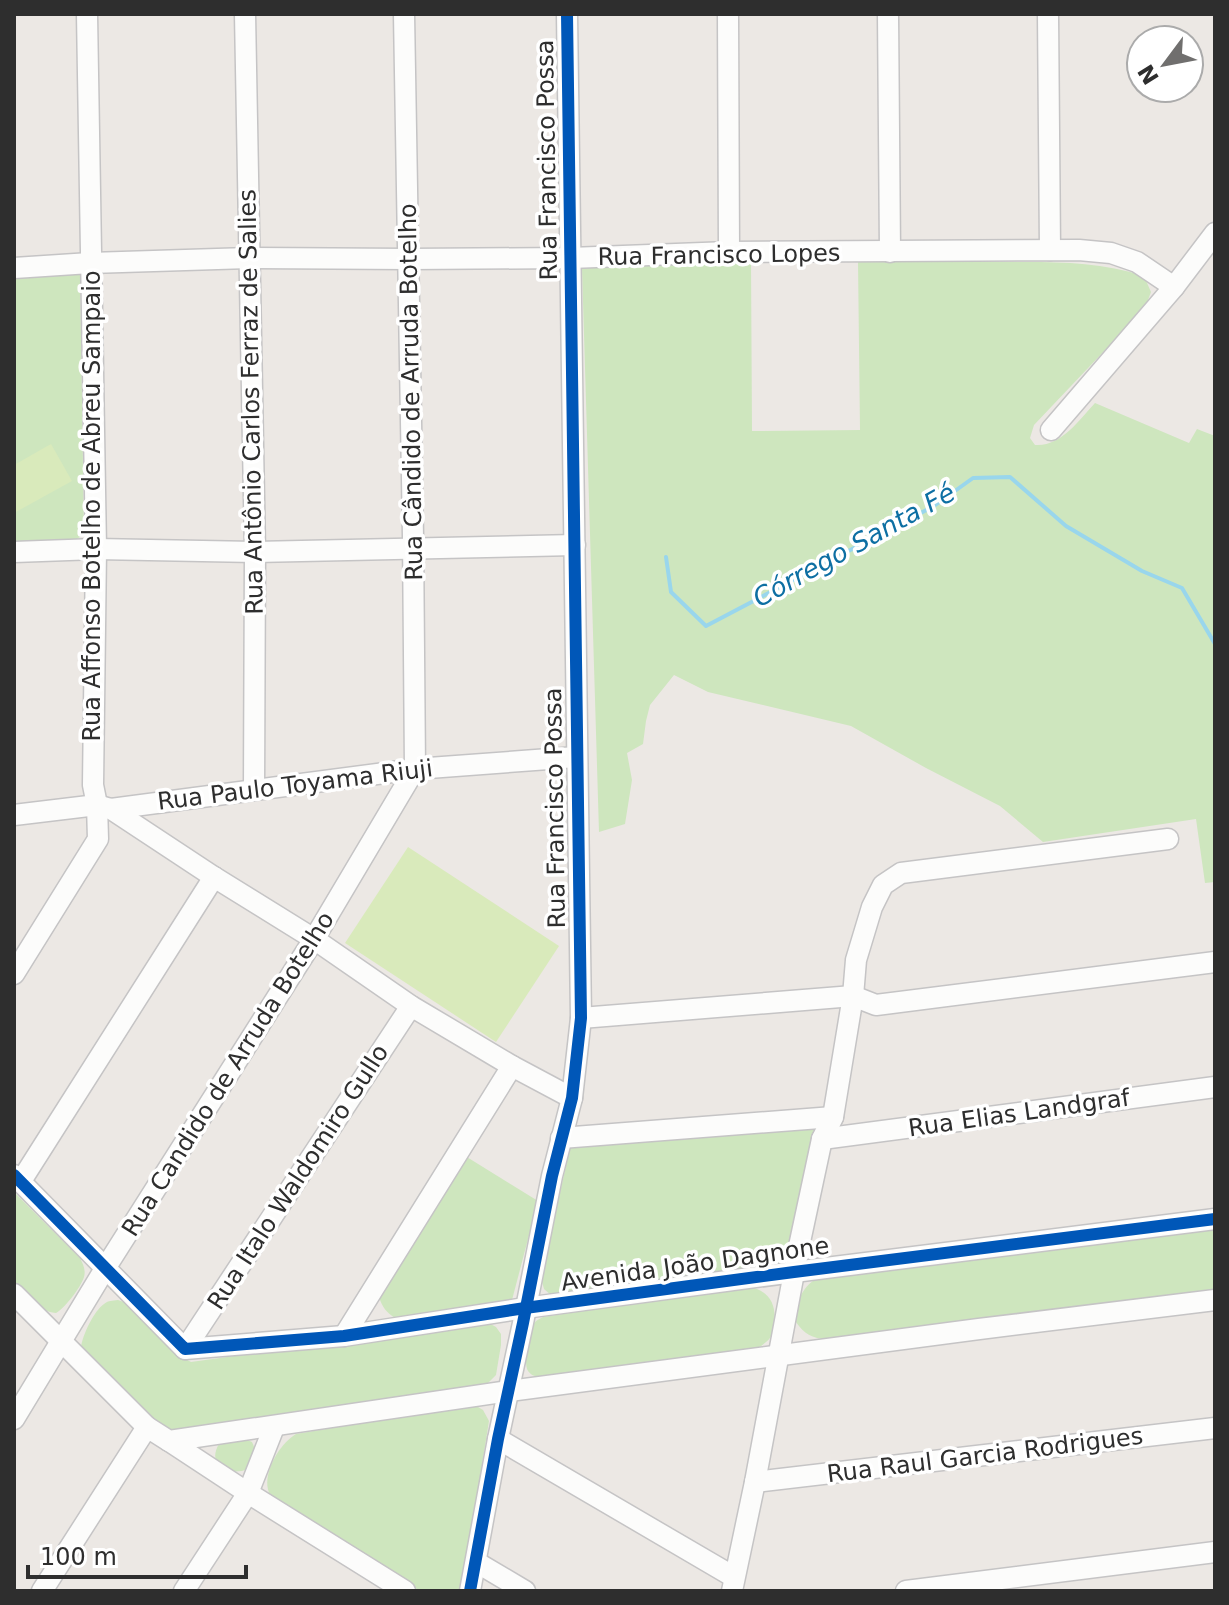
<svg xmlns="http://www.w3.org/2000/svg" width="1229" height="1605" font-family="'DejaVu Sans',sans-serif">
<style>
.green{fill:#cee6be}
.pitch{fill:#d9eabb}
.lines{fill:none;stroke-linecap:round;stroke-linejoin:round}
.stream{stroke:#99d6ec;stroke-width:4}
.minor-casing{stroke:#c5c4c5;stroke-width:23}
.minor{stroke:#fcfcfb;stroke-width:20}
.cycleway-casing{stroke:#fff;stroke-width:17}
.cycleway{stroke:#0057b8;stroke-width:12}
.labels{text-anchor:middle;stroke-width:7;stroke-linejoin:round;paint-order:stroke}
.street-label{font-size:24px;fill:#2e2e2e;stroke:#fff}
.water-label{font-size:26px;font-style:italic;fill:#0d6fa3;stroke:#fff}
</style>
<rect width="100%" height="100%" fill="#ece8e4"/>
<g class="green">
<path d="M751,262L752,431L860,430L858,262C904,262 950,262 996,262C1046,262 1095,260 1144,276L1151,292L1145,308L1034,425L1030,438L1035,445C1061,447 1079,420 1095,403L1189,443L1197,429L1215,436V882L1205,883L1196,819L1043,842L1000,806L926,768L851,726L708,692L674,675L650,705L646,721L643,744L627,753L632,780L625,824L599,832L582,268Z"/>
<polygon points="80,273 84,530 80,537 73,541 14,542 14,274"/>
<polygon points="814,1126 818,1130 790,1250 776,1266 552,1296 544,1289 541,1278 570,1148 575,1145"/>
<path d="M462,1154L538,1201L512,1300L395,1318C387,1313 382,1307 379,1297Z"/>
<path d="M14,1192L80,1258C83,1264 86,1270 84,1277C81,1287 65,1308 56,1313C37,1311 27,1296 14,1283Z"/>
<path d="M1215,1223V1293L822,1339C808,1337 801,1330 794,1319C797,1302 801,1288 817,1278Z"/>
<path d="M748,1286C770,1291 777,1305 774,1325C773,1328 772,1335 770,1338C766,1343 759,1347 754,1351L539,1377C534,1376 531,1375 528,1371C523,1363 528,1333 533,1325C536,1320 538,1320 543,1317Z"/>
<path d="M118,1300L129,1304L182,1357L191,1362L485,1321L496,1327L501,1334V1345L496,1375L483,1388L167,1434L81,1347C83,1334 94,1311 104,1304C109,1300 112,1301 118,1300Z"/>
<path d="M473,1404L483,1410L489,1421L462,1591H420L270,1495C260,1476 279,1444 296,1434Z"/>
<path d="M245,1439L252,1442L256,1451L248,1469C229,1477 206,1465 219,1444Z"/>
</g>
<g class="pitch">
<polygon points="51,444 72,481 14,513 14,465"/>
<polygon points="408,847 559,946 496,1042 345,943"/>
</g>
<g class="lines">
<polyline class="stream" points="666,557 671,592 706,626 934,506 973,478 1010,477 1066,526 1142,571 1182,588 1215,644"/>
<g class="minor-casing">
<g id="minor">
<polyline points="245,14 255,552 254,790"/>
<polyline points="728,14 729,252"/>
<polyline points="888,14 890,252"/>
<polyline points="1048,14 1050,250"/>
<polyline points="14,268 90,263 249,258 409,259 570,258 729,252 1079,250 1111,253 1137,262 1174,287"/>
<polyline points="1051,430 1174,287 1215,233"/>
<polyline points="14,552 96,549 255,552 575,545"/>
<polyline points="111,809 214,877 314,939 411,1006 512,1066 572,1098"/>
<polyline points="14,815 97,805 111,809 415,769 576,757"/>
<polyline points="14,974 98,839 97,805 93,785 96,549 87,14"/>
<polyline points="581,1018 853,996 876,1005 1215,962"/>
<polyline points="561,1138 833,1117"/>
<polyline points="822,1139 1215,1087"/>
<polyline points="14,1175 185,1349 344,1336 525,1308 794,1272 1215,1219"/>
<polyline points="21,1181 214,877"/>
<polyline points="14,1294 147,1427 169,1441 509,1391 979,1329 1215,1300"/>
<polyline points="344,1336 512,1066"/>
<polyline points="185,1349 411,1006"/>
<polyline points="14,1419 106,1267 314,939 415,769 413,537 404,14"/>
<polyline points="498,1439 734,1577"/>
<polyline points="169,1441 248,1493 405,1591"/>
<polyline points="755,1482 1215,1428"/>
<polyline points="476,1562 525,1591"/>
<polyline points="42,1591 147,1427"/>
<polyline points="184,1591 248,1493 274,1427"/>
<polyline points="470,1591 498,1439 523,1323 552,1176 572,1098 581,1018 567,14"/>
<polyline points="732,1591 755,1482 798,1251 822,1139 833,1117 853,996 856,960 872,907 883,885 901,873 1168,839"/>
<polyline points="906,1591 1215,1552"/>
</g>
</g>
<use href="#minor" class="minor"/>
<g class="cycleway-casing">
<g id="cycleway">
<polyline points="14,1175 185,1349 344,1336 525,1308 794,1272 1215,1219"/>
<polyline points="470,1591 498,1439 523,1323 552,1176 572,1098 581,1018 567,14"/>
</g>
</g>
<use href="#cycleway" class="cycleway"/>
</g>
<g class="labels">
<g class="street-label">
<text transform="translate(547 160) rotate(-91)" y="8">Rua Francisco Possa</text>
<text transform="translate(719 255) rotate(-1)" y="8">Rua Francisco Lopes</text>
<text transform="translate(411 392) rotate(-91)" y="8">Rua Cândido de Arruda Botelho</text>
<text transform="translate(251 402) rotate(-91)" y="8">Rua Antônio Carlos Ferraz de Salies</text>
<text transform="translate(92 506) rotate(-90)" y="8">Rua Affonso Botelho de Abreu Sampaio</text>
<text transform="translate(295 785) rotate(-7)" y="8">Rua Paulo Toyama Riuji</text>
<text transform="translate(555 808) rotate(-91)" y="8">Rua Francisco Possa</text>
<text transform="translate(228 1074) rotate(-58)" y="8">Rua Candido de Arruda Botelho</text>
<text transform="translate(1019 1113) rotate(-8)" y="8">Rua Elias Landgraf</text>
<text transform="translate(298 1177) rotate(-57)" y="8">Rua Italo Waldomiro Gullo</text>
<text transform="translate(695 1264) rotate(-8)" y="8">Avenida João Dagnone</text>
<text transform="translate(985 1455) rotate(-7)" y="8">Rua Raul Garcia Rodrigues</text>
</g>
<g class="water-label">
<text transform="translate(854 545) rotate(-29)" y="9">Córrego Santa Fé</text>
</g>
</g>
<rect width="1229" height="1605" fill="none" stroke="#2e2e2e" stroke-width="32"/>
<g transform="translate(1165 64) rotate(238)"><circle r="38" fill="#ffffff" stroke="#ababab" stroke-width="2"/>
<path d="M0-6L14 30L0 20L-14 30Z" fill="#706f6e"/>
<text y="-12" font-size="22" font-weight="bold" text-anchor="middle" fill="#2e2e2e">N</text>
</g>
<path d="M28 1565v12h218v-12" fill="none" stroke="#2e2e2e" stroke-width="4"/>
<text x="40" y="1565" font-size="24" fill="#2e2e2e" stroke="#ffffff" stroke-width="6" paint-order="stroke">100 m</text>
</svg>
